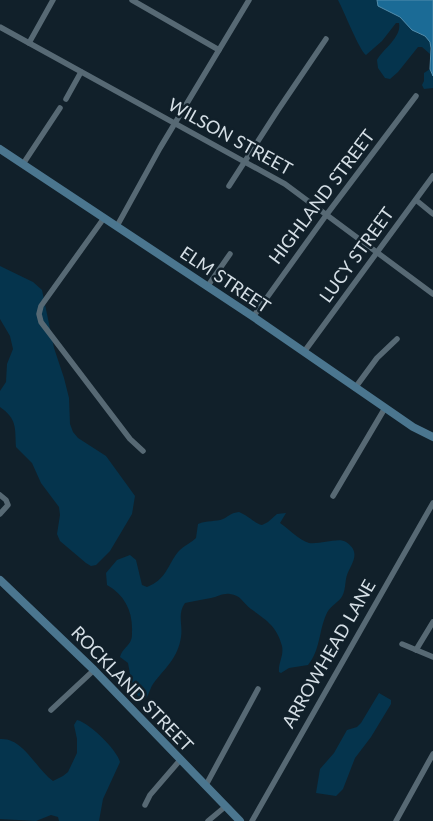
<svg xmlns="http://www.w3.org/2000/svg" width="433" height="821" font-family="Lato,sans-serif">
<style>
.green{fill:#05344d}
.water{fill:#1b6b96;stroke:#528eae}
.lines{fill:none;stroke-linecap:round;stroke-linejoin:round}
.street{stroke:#576974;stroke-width:5.5}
.secondary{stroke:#4b768f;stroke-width:8}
.labels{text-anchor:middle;stroke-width:5;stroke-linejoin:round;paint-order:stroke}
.street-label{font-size:18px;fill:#d4dee5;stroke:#11202a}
</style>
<rect width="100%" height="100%" fill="#11202a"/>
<g class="green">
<path d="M338,0H377L378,6L400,17L417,33L425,36L430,42V54L422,47H418L398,72L390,79L385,78L378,68L377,60C383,49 402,37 399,23H396L382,41L366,55C359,50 344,11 338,0Z"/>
<polygon points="430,69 433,76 433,88 424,89 422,85 424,81 424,73"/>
<path d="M0,266L33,282L42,290L54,348L64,378L69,398L70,424L73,432L78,438L106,456L135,496L132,514L110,551L96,565L91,566L86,563L60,541L57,534L60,515L59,507L41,483L32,463L16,447C15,427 17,419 0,407V391L6,382L7,364L13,349L10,336L0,319Z"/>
<path d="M239,512C249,516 254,523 262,525L268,522L277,514L286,513L280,523C289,529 299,540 309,543C319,545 339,537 346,542C364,554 348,566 346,579C345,585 345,593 341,598C336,604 329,607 326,615C319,631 320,651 308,665L289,668L281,673L279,672C278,663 284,656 282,646C277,626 266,620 251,609C243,603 241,595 230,594C223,593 217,597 211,598C202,600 193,601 185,603C177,614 183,625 181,637C178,658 165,668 153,684C149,690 149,697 143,701L133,690L128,663L120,657C122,649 129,646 131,640C132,638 132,635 132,632C133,612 125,595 107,585L106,573L117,560L130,555L136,560L142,585L147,587C166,580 167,566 178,552C183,546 191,543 196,538L198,524C207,520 216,522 223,519C229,516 231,513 239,512Z"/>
<polygon points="379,693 391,700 391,704 371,737 355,758 343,789 336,796 316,793 320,769 334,753 347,730 357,727 361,723"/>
<path d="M77,720C90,723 117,750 120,762L103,799L99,821H59L58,817L51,815L36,821L0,819V739C23,737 36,769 53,781L63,776L68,772L77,753V739L74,725Z"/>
</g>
<polygon class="water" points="377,0 433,0 433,76 430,69 431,48 430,42 425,36 412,30 400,17 378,6"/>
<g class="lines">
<g class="street">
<polyline points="132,0 219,50"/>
<polyline points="0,27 285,184 433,294"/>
<polyline points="29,43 53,0"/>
<polyline points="66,99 81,72"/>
<polyline points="23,164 60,108"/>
<polyline points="229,186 278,110 326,39"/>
<polyline points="416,200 433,214"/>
<polyline points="104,218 41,306 39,314 41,322 130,439 143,451"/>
<polyline points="117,226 160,148 249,0"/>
<polyline points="207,287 230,254"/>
<polyline points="253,317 327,214 416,96"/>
<polyline points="304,352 433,176"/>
<polyline points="355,388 377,358 397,339"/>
<polyline points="0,495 6,500 8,505 0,514"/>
<polyline points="333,496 385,408"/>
<polyline points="402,644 433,657"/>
<polyline points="416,650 433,622"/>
<polyline points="51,710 94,670"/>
<polyline points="206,785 258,689"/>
<polyline points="145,805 150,795 181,759"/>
<polyline points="208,821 226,806"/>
<polyline points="252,821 433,503"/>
<polyline points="396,821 433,754"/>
</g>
<g class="secondary">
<polyline points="0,149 255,318 413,427 433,437"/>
<polyline points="0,580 94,670 240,821"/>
</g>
</g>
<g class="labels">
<g class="street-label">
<text transform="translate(230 137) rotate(29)" y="6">WILSON STREET</text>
<text transform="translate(322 197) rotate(-53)" y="6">HIGHLAND STREET</text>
<text transform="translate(357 255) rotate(-54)" y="6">LUCY STREET</text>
<text transform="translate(225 280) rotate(34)" y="6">ELM STREET</text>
<text transform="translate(329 654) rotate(-60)" y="6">ARROWHEAD LANE</text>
<text transform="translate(132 689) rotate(46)" y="6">ROCKLAND STREET</text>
</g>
</g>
</svg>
